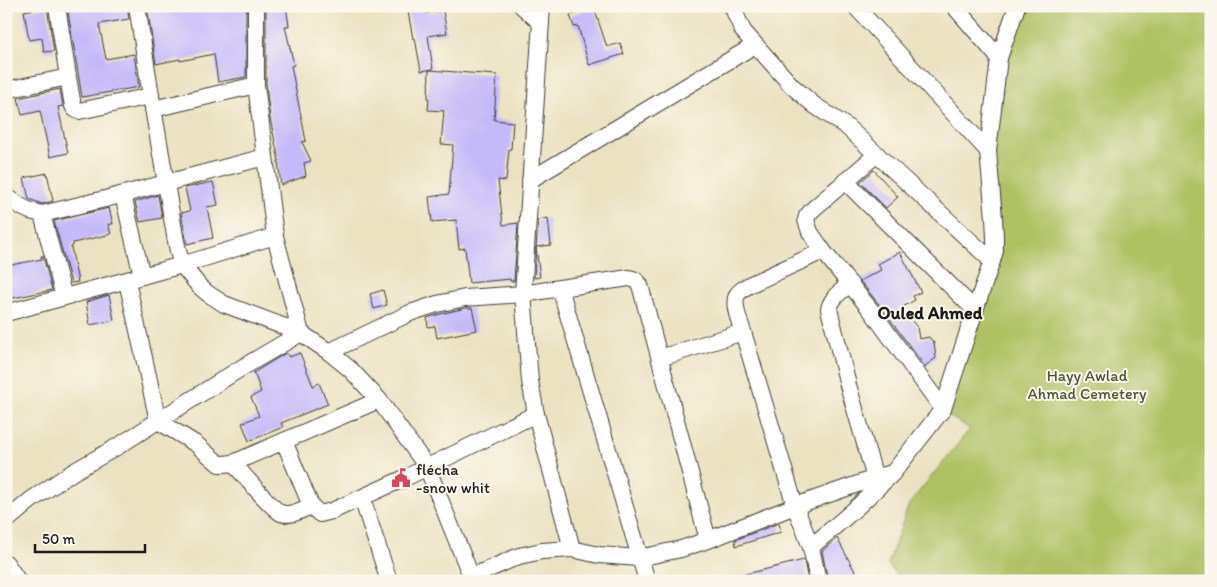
<svg xmlns="http://www.w3.org/2000/svg" width="1217" height="587" font-family="Itim,sans-serif">
<style>
.green{fill:#afc164;stroke:#666e40}
.building{fill:#c5baf9}
.lines{fill:none;stroke-linecap:round;stroke-linejoin:round}
.street-casing{stroke:#3b3a35;stroke-width:18}
.street{stroke:#fff;stroke-width:16}
.labels{text-anchor:middle;stroke-width:4;stroke-linejoin:round;paint-order:stroke}
.park-label{font-size:16px;fill:#4f5635;stroke:#fbf7ec}
.poi-label{font-size:16px;fill:#1c1c1c;stroke:#fbf7ec;text-anchor:start}
.neighbourhood-label{font-size:18px;font-weight:bold;fill:#1c1c1c;stroke:#fbf7ec}
</style>
<rect width="100%" height="100%" fill="#fbf7ec"/>
<filter id="ink" filterUnits="userSpaceOnUse"><feTurbulence type="fractalNoise" baseFrequency=".02" numOctaves="2"/><feDisplacementMap in="SourceGraphic" scale="10" xChannelSelector="R" yChannelSelector="G"/><feConvolveMatrix kernelMatrix="1 2 1 2 8 2 1 2 1" color-interpolation-filters="sRGB"/></filter>
<filter id="wash" filterUnits="userSpaceOnUse"><feTurbulence type="fractalNoise" baseFrequency=".0096" numOctaves="4" result="noise"/><feDisplacementMap in="SourceGraphic" scale="20" xChannelSelector="R" yChannelSelector="G"/><feGaussianBlur stdDeviation="1.12" result="paint"/><feColorMatrix in="noise" values="0 0 0 0 0 0 0 0 0 0 0 0 0 0 0 0 0 1.4 0 .05"/><feComposite in="paint" operator="in"/></filter>
<g filter="url(#wash)">
<rect width="100%" height="100%" fill="#ebe2c2"/>
<polygon class="green" points="1013,6 1211,6 1211,581 900,581 888,564 909,504 970,429 946,414 999,250 991,151"/>
<g id="blocks">
<g class="building">
<polygon points="67,6 127,6 129,19 99,24 106,59 134,54 139,87 82,97"/>
<polygon points="147,6 246,6 246,77 218,82 214,54 180,61 180,59 156,64"/>
<polygon points="266,6 286,6 289,26 285,26 294,65 291,66 306,141 302,142 311,161 304,163 306,176 281,185 278,161 279,161 270,118 266,84"/>
<polygon points="407,6 426,6 427,13 443,11 447,33 428,36 433,69 421,71 415,38 413,39"/>
<polygon points="47,7 54,51 44,52 42,38 29,40 24,11"/>
<polygon points="594,8 607,47 620,43 624,54 589,65 578,26 574,27 570,15"/>
<polygon points="429,70 497,75 494,120 513,122 511,149 509,149 506,181 498,180 503,225 518,223 514,281 510,281 510,279 469,283 465,248 459,249 456,220 432,222 429,197 449,194 453,145 441,144 444,111 428,110 429,98 428,98"/>
<polygon points="60,89 63,106 58,107 68,153 50,157 40,111 22,115 18,98"/>
<polygon points="874,170 898,197 886,208 860,182"/>
<polygon points="47,173 53,201 42,204 29,199 24,178"/>
<polygon points="213,182 218,205 207,207 213,238 187,244 181,213 190,211 185,188"/>
<polygon points="158,195 162,218 140,222 135,202"/>
<polygon points="109,208 113,224 108,224 111,234 73,243 73,246 71,247 78,282 71,283 54,221"/>
<polygon points="548,218 551,245 536,247 540,277 534,278 538,220"/>
<polygon points="900,252 921,292 913,296 915,300 901,308 917,327 919,339 929,337 934,343 936,358 925,366 926,368 878,303 860,281 881,270 878,264"/>
<polygon points="41,256 43,256 52,290 8,299 6,289 6,266 42,259"/>
<polygon points="383,290 387,305 374,309 370,294"/>
<polygon points="109,295 114,320 90,325 86,302"/>
<polygon points="466,308 472,308 477,330 437,338 435,326 428,327 427,318 440,314"/>
<polygon points="286,353 289,357 300,353 313,386 319,383 328,404 281,423 283,427 249,441 242,423 259,416 251,397 261,392 255,375 253,373"/>
<polygon points="779,523 781,532 736,546 735,540"/>
<polygon points="837,538 860,581 828,581 822,551"/>
<polygon points="804,560 808,581 738,581 738,576"/>
</g>
</g>
</g>
<g filter="url(#ink)">
<use href="#blocks" fill-opacity="0" stroke="#3b3a35" stroke-width="1"/>
<g class="lines">
<g class="street-casing">
<g id="street">
<polyline points="137,6 151,96 175,236 178,251 182,265 199,286 207,293 224,304 301,333 329,352 351,370 379,400 427,467 473,581"/>
<polyline points="522,6 541,23"/>
<polyline points="542,6 523,294 530,381 536,414 572,549"/>
<polyline points="732,6 743,31 792,86 814,105 847,127 992,261"/>
<polyline points="855,6 988,151"/>
<polyline points="954,6 999,58"/>
<polyline points="68,77 73,106 75,109 79,111 151,96"/>
<polyline points="6,90 68,77 57,6"/>
<polyline points="153,109 256,85"/>
<polyline points="877,154 812,210 807,216 806,220 810,232 823,251 870,309 943,409"/>
<polyline points="530,180 755,45"/>
<polyline points="845,181 975,310"/>
<polyline points="123,195 142,276"/>
<polyline points="6,196 20,206 30,211 42,214 105,199 265,157"/>
<polyline points="42,214 64,297"/>
<polyline points="127,281 158,421 196,444 219,464 223,464 233,463 379,400"/>
<path d="M850,284C841,291 832,297 829,309L848,385L875,478"/>
<polyline points="560,288 647,581"/>
<polyline points="6,313 182,265 275,236"/>
<path d="M329,352L410,313L437,304L465,298L523,294L560,288L629,278C634,279 637,280 640,285L708,540"/>
<polyline points="660,358 743,332"/>
<polyline points="284,441 311,506 320,514 332,511 407,477 536,414"/>
<path d="M233,463C241,472 273,510 281,513C290,517 303,509 311,506"/>
<polyline points="362,498 389,581"/>
<polyline points="6,521 31,500 73,472 120,445 238,370 301,333 275,236 256,85 256,6"/>
<path d="M811,547L795,506L743,332C740,322 732,305 737,295C740,290 746,287 751,284L823,251"/>
<polyline points="6,563 18,581"/>
<polyline points="471,577 519,556 542,551 572,549 599,555 639,558 681,549 708,540 795,506 875,478 889,474"/>
<polyline points="818,581 811,547 855,509 892,474 943,409 975,310 992,261 995,251 995,237 994,218 988,151 999,58 1017,6"/>
</g>
</g>
<use href="#street" class="street"/>
</g>
</g>
<defs>
<g id="civic-bare" transform="scale(1.5)"><path d="M-.6-6.5H3V-4.5H.6V-3L4-1V1h2V6H-6V1h2V-1L-.6-3ZM-1.2 2.5V6h2.4V2.5Z" fill="#d1495b" stroke="#fbf7ec" stroke-width="2.5" paint-order="stroke"/></g>
</defs>
<g fill-rule="evenodd">
<use href="#civic-bare" x="401" y="478"/>
</g>
<g class="labels">
<g class="park-label">
<text x="1087" y="381">Hayy Awlad<tspan x="1087" dy="18">Ahmad Cemetery</tspan></text>
</g>
<g class="poi-label">
<text x="416" y="475">flécha<tspan x="416" dy="18">-snow whit</tspan></text>
</g>
<g class="neighbourhood-label">
<text x="930" y="319">Ouled Ahmed</text>
</g>
</g>
<rect width="1217" height="587" fill="none" stroke="#fbf7ec" stroke-width="25"/>
<path d="M35 544v8h110v-8" fill="none" stroke="#1c1c1c" stroke-width="2.5"/>
<text x="42" y="544" font-size="15" fill="#1c1c1c" stroke="#fbf7ec" stroke-width="4" paint-order="stroke">50 m</text>
</svg>
